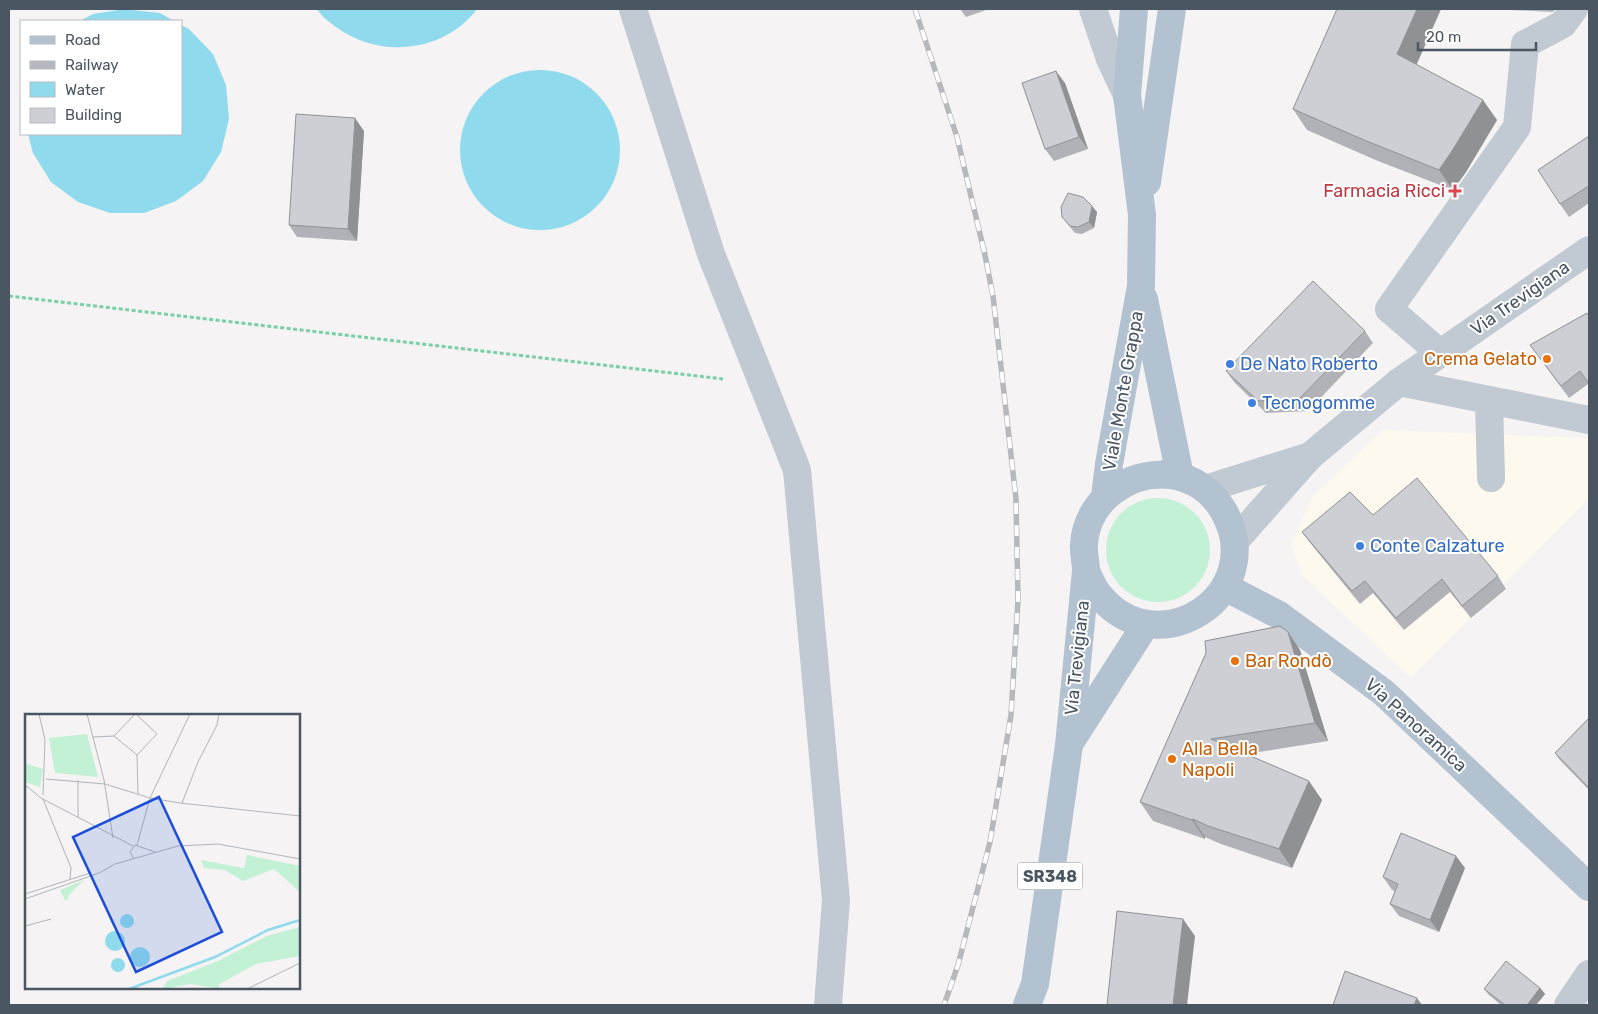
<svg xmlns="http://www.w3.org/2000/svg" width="1598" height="1014" font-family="Rubik,sans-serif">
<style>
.commercial{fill:#fdf9ef}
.green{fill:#c3f1d5}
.water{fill:#90daee}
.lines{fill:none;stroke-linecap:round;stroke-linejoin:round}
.path{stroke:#7ad0a6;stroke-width:3;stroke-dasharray:4 2.5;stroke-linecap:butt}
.minor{stroke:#c1cad2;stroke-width:28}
.major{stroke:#b3c2d1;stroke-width:28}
.rail-casing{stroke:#b5b8bd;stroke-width:5.5}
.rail{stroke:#fff;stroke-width:4;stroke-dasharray:11;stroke-linecap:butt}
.wall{fill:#b0b2b7}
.shaded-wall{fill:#909195}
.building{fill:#cdcfd5;stroke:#909195}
.health-dot{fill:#e0444e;stroke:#fff;stroke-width:2}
.food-dot{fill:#e8710a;stroke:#fff;stroke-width:2}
.shop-dot{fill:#3f7fe0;stroke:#fff;stroke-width:2}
.labels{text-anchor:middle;stroke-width:4;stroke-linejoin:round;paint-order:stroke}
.shield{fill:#fff;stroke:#808990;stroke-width:1}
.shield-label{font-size:16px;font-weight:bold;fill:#4a5661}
.health-label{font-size:18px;fill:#be3a42;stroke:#fff;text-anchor:end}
.street-label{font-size:18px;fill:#4a5661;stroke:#fff}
.food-label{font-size:18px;fill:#c56008;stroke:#fff;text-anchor:start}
.shop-label{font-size:18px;fill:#366cbe;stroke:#fff;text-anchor:start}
.inset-river{fill:none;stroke:#90daee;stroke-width:2.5}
.inset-road{fill:none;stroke:#b1b4b9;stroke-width:1}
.view{fill:#1d4ed8;fill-opacity:0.15;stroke:#1d4ed8;stroke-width:2.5}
.inset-edge{fill:none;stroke:#4a5661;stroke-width:2.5}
</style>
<rect width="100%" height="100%" fill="#f5f3f3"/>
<polygon class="commercial" points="1383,430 1589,438 1589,498 1503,585 1506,589 1471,618 1411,678 1301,574 1291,544 1313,496"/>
<circle class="green" cx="1158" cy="550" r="52"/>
<g class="water">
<polygon points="124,9 160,13 174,21 80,21 93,14"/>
<path d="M317,9H477C444,53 379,59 336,27C328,21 322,17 317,9Z"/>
<polygon points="181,25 189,29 213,54 226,85 229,119 221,152 203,181 176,201 144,213 110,213 78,202 51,182 33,153 28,134 181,134"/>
<circle cx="540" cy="150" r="80"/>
</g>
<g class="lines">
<polyline class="path" points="9,296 723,379"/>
<g class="minor">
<polyline points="633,9 711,254 797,470 836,900 828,1005"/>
<polyline points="1093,9 1110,59 1127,95"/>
<polyline points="1440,353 1389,309 1517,127 1525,44 1563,24 1574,9"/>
<polyline points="1399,382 1589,420"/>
<polyline points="1489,400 1491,478"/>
<polyline points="1205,489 1310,456"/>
<polyline points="1235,541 1310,456 1399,382 1589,250"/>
<polyline points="1568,1005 1589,974"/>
</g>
<g class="major">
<polyline points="1147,182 1172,9"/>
<polyline points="1144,299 1180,476"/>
<polyline points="1105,497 1109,464 1141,286 1142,215 1127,95 1134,9"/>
<polyline points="1225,587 1279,615 1384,693 1589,887"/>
<polyline points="1071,741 1146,624"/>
<path d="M1027,1005L1035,984L1069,745L1086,571C1086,562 1083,552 1084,544C1087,500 1129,470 1171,475C1193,478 1212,491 1223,510C1272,594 1155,671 1096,591C1092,585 1089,577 1086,571"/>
</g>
<g class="rail-casing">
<polyline id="rail" points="915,9 957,137 985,255 993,296 1016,499 1018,600 1011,715 990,842 958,965 944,1005"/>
</g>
<use href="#rail" class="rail"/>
</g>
<g class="wall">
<polygon points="960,9 989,9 966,17"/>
<polygon points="1441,9 1416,64 1497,120 1466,172 1453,190 1378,161 1307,130 1293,109"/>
<polygon points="1492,9 1555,9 1553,12"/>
<polygon points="1065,83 1088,149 1054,161 1045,149"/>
<polygon points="364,131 357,241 297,237 289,225"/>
<polygon points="1589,136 1589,203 1569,217 1560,204"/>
<polygon points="1097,212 1094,228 1082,234 1075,233 1062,217"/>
<polygon points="1589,316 1589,385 1588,384 1569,398 1539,357"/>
<polygon points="1365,331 1373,343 1308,411 1266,413 1235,383 1226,371"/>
<polygon points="1373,515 1498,576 1506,589 1471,618 1450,592 1404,630 1373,593 1360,604 1311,544 1302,532"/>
<polygon points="1288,632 1300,650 1328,741 1246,754 1322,800 1292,868 1221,844 1205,837 1205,839 1153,821 1140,802 1206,653"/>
<polygon points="1589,718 1589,790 1559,759 1555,753"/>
<polygon points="1465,868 1439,932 1399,916 1390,904 1395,891 1392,890 1383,877"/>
<polygon points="1540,988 1545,994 1536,1005 1501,1005 1489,995 1484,989"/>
</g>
<g class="shaded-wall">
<polygon points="1417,9 1441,9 1412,75 1397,54"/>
<polygon points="1056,71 1065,83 1088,149 1079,137"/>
<polygon points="1483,100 1497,120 1466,172 1453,190 1439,170"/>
<polygon points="355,118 364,131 357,241 348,229"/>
<polygon points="1092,206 1097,212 1094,228 1089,222"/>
<polygon points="1288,632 1300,650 1328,741 1315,723"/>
<polygon points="1309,781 1322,800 1292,868 1279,849"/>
<polygon points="1193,819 1205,837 1205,839 1192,820"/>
<polygon points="1456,856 1465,868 1439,932 1430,920"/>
<polygon points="1183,919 1195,936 1187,1005 1173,1005"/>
<polygon points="1540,988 1545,994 1536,1005 1527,1005"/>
<polygon points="1417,998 1422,1005 1414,1005"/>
</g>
<g class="building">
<polygon points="1337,9 1417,9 1397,54 1483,100 1452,151 1439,170 1364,140 1293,109"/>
<polygon points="1056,71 1079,137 1045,149 1022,83"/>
<polygon points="296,114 355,118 348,229 289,225"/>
<polygon points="1589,136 1589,186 1560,204 1538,170"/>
<polygon points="1068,193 1083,197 1092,206 1089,222 1078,227 1070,226 1062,217 1061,207"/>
<polygon points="1313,281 1365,331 1299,399 1258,401 1226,371"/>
<polygon points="1587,313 1589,316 1589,384 1580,371 1561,386 1530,345"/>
<polygon points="1417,478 1498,576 1462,606 1442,579 1396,618 1365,581 1352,591 1302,532 1350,492 1373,515"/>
<polygon points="1280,626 1288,632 1315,723 1211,739 1309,781 1279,849 1208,826 1193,819 1192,820 1140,802 1206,653 1205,641"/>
<polygon points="1589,718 1589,788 1555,753"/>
<polygon points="1401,833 1456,856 1430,920 1390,904 1398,884 1383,877"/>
<polygon points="1117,911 1183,919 1173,1005 1107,1005"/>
<polygon points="1506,961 1540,988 1527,1005 1505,1005 1484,989"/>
<polygon points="1345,971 1417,998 1414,1005 1333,1005"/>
</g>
<path class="health-dot" d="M1452.5 183.5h5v5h5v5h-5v5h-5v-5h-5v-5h5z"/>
<g class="food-dot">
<circle cx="1547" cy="359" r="5"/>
<circle cx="1235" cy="661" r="5"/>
<circle cx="1172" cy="759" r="5"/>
</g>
<g class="shop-dot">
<circle cx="1230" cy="364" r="5"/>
<circle cx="1252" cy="403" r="5"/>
<circle cx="1360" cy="546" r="5"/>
</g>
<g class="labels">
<rect class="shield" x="1017.5" y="862.5" width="65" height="27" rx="4"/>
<g class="shield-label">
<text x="1050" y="882">SR348</text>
</g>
<g class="health-label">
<text x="1445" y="197">Farmacia Ricci</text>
</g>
<g class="street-label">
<text transform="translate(1520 298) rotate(-35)" y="6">Via Trevigiana</text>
<text transform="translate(1123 391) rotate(-80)" y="6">Viale Monte Grappa</text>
<text transform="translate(1077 658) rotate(-84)" y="6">Via Trevigiana</text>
<text transform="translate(1416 725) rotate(42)" y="6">Via Panoramica</text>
</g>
<g class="food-label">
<text x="1537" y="365" text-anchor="end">Crema Gelato</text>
<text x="1245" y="667">Bar Rondò</text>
<text x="1182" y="755">Alla Bella<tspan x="1182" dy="21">Napoli</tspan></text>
</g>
<g class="shop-label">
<text x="1240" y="370">De Nato Roberto</text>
<text x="1262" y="409">Tecnogomme</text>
<text x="1370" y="552">Conte Calzature</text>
</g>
</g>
<g transform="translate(25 714)">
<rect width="275" height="275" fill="#f5f3f3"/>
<path d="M62,20L73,63L30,59L24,24ZM0,49L18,55L15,73L0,68ZM222,141L275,152V178L249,155L218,167L200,156L179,154L176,146L219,154ZM59,166L43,182V186H40L35,176ZM275,213V242L231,250L193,271L196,275L166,270L137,275L142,267L193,247L242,222Z" fill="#c3f1d5"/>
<path d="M95 207a7 7 0 1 1 14 0a7 7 0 1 1-14 0ZM80 227a10 10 0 1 1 20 0a10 10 0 1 1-20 0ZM105 243a10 10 0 1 1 20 0a10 10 0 1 1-20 0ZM86 251a7 7 0 1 1 14 0a7 7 0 1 1-14 0Z" fill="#90daee"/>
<path class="inset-river" d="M104,275L190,243L243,216L275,206"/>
<path class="inset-road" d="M14,0L20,26L18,81M62,0L79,66L88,124M111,0L132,20L112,41L113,80M89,22L112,41M68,23L89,22L110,0M21,65L80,70L125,84L155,89L275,102M0,71L16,84L108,132M18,85L46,154L45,165M157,89L173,48L192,11L194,0M53,104V66M112,131L125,84L165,0M109,145L105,138L110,131L130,138M0,180L65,159M0,185L74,159L90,150L153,132L193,130L275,145M0,212L26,205M222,275L275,249"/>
<path class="view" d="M134,83L197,218L111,258L48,123Z"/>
<rect width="275" height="275" class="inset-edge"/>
</g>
<rect width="1598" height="1014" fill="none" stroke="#4a5661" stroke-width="20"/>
<rect x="20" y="20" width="162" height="115" fill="#ffffff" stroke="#b7bbc0"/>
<rect x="30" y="36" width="25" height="8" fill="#b3c2d1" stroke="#b7bbc0"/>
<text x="65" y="45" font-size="15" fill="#4a5661">Road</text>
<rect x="30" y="61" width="25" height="8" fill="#b5b8bd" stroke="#b7bbc0"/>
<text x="65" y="70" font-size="15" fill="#4a5661">Railway</text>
<rect x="30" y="82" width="25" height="15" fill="#90daee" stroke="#b7bbc0"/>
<text x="65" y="95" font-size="15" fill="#4a5661">Water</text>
<rect x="30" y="108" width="25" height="15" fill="#cdcfd5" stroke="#b7bbc0"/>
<text x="65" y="120" font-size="15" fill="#4a5661">Building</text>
<path d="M1418 42v8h118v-8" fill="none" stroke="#4a5661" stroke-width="2.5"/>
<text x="1426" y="42" font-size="15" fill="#4a5661" stroke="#ffffff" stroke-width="4" paint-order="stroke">20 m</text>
</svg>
